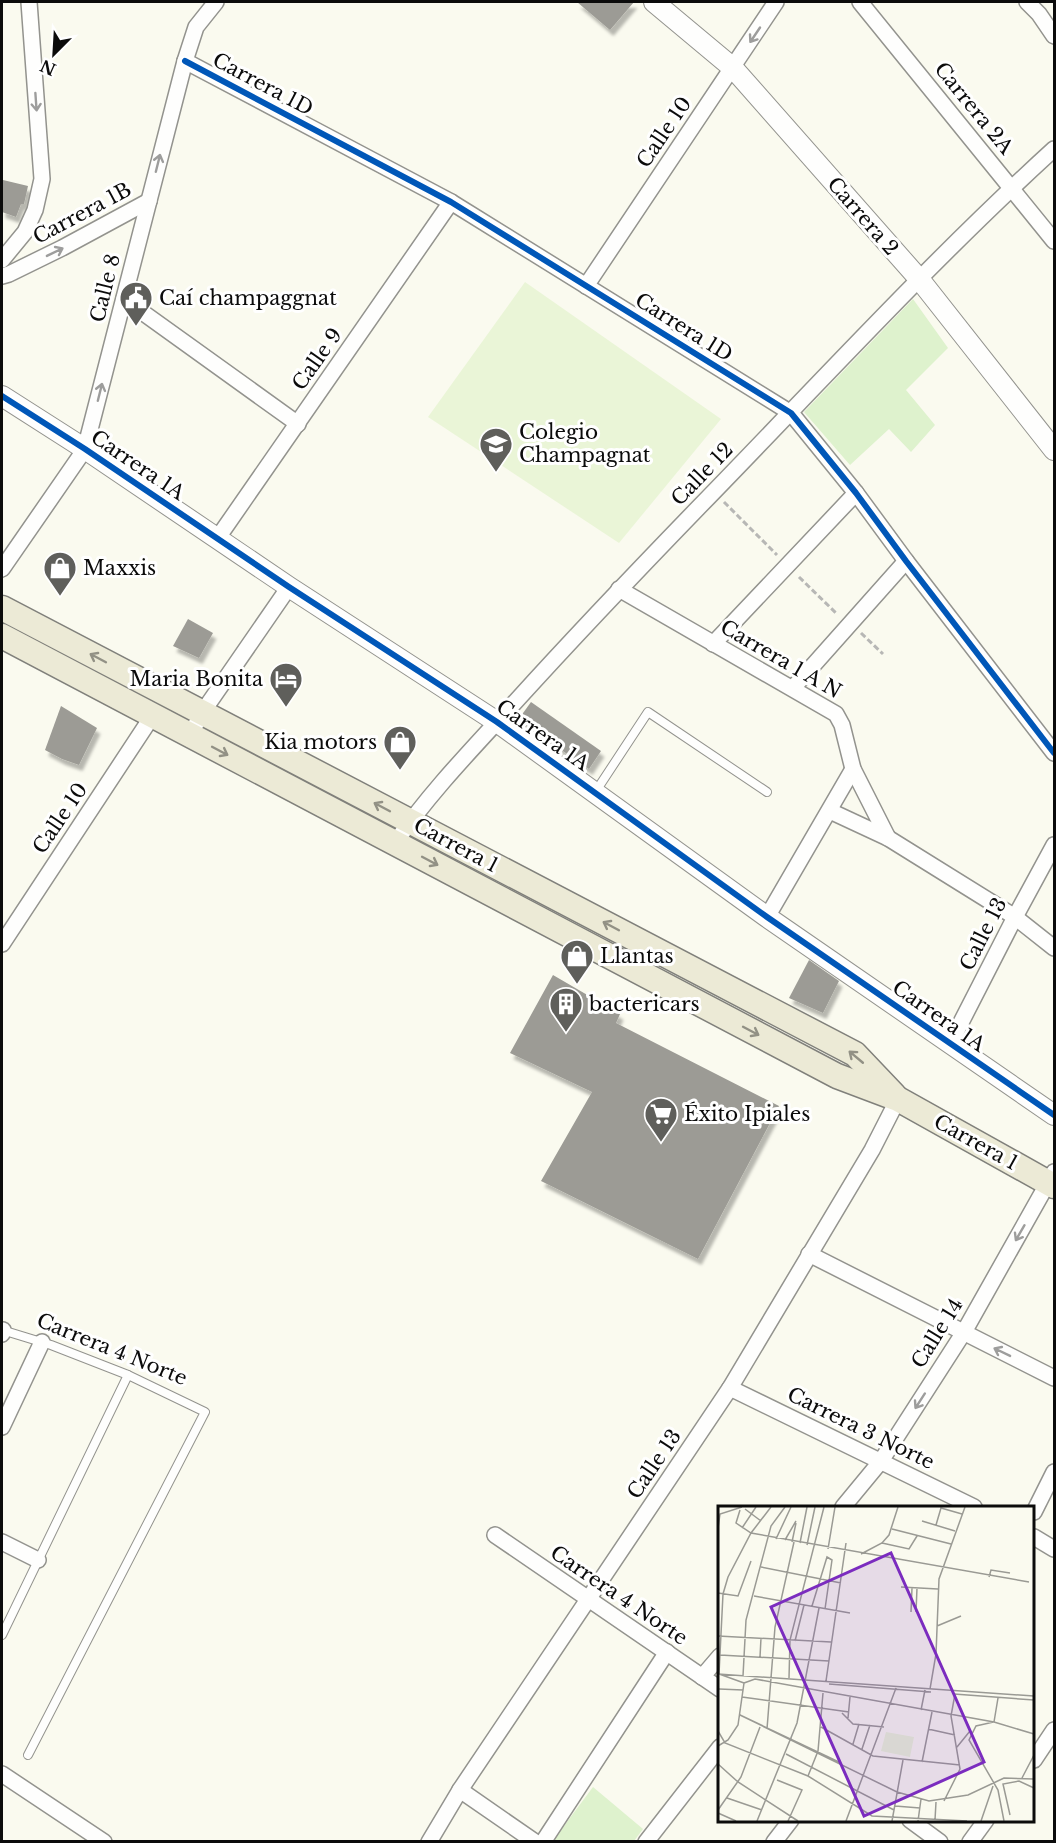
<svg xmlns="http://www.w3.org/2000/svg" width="1056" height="1843" font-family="'Libre Baskerville',serif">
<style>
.green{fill:#def2cd}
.pitch{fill:#eaf5d7}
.building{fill:#9c9b95;filter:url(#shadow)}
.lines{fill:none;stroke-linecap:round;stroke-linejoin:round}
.service-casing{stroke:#93938e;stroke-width:10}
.minor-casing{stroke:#93938e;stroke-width:18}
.tertiary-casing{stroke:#93938e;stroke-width:22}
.primary-casing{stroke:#80807b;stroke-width:27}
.path{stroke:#b7b7b5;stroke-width:3;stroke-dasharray:6 3;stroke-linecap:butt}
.service{stroke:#fefefd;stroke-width:8}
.minor{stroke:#fefefd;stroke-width:15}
.tertiary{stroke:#fefefd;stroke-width:20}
.primary{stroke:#ecead6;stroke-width:24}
.cycleway-casing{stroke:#fff;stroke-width:10}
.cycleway{stroke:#0057b8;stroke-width:6}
.oneway{stroke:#9d9d9c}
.oneway2{stroke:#929185}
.labels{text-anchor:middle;stroke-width:6;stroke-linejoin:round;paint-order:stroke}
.street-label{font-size:20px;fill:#0b0b0b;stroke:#fff}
.poi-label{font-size:20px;fill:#0b0b0b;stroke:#fff;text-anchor:start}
.inset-road{fill:none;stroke:#9a9a94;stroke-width:1.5}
.view{fill:#7b2cbf;fill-opacity:0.15;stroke:#7b2cbf;stroke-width:3}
.inset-edge{fill:none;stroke:#0b0b0b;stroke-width:3}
</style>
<defs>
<filter id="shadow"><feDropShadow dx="3.5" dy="6" stdDeviation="1.5" flood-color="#0004"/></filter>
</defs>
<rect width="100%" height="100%" fill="#fafaef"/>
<g class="green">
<polygon points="913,299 948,348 906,390 935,425 911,452 889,429 850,465 804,412"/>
<polygon points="593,1787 643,1829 634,1841 552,1842"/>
</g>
<polygon class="pitch" points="525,282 721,419 619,543 428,417"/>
<g class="building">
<polygon points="577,2 634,2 610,30"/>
<polygon points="3,180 28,186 24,204 21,204 16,217 2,212"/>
<polygon points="188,619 213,633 199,658 173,646"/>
<polygon points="531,702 601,751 589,769 518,720"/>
<polygon points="61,706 97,728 79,765 62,759 45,750"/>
<polygon points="809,960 839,981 823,1013 789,998"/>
<polygon points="553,975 620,1014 616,1023 779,1106 698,1259 541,1181 592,1092 510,1053"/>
</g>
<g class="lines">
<g class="service-casing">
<g id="service">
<polyline points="596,791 648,712 767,792"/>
<polyline points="2,1330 51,1345 128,1375 205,1412 28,1755"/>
<polyline points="2,1635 128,1375"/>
</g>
</g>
<g class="minor-casing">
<g id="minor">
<polyline points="860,2 1054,241"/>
<polyline points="1027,2 1039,14 1054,36"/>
<polyline points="185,61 451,202 791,413 856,493 906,561 1054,753"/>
<polyline points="2,260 25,232 35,210 42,179 29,2"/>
<polyline points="2,276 9,274 62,248 149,201"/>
<polyline points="586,286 776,2"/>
<polyline points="124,299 298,424"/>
<polyline points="217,539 451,202"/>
<polyline points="2,569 85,449 185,61 196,27 216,2"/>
<polyline points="619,589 836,714 842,725 853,769 888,838"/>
<polyline points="713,644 856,493"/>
<polyline points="793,688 906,561"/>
<polyline points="190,735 202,713 289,587"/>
<polyline points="830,811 888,838 1015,917 1054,948"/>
<path d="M395,843C430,792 475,746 517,700C576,635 637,571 698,508C816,387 930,262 1054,149"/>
<polyline points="767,917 853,769"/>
<polyline points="2,944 153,715"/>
<polyline points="950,1044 1015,917 1054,845"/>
<polyline points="809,1254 1054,1378"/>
<polyline points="2,1334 3,1330"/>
<polyline points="730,1388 974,1507"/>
<polyline points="2,1427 42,1342"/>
<polyline points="843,1507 881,1461 964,1332 1054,1172"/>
<polyline points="1034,1512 1054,1472"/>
<polyline points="495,1535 720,1689"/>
<polyline points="1034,1537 1054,1549"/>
<polyline points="2,1542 38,1560"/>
<polyline points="702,1677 720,1656"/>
<polyline points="1034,1760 1054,1730"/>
<polyline points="2,1774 104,1842"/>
<polyline points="460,1790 535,1842"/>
<polyline points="910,1820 940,1842"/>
<polyline points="429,1842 460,1790 730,1388 872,1150 898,1099"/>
<polyline points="543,1842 667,1652"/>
<polyline points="646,1842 720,1747"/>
<polyline points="774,1842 791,1820"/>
<polyline points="970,1842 986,1820"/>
</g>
</g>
<g class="tertiary-casing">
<g id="tertiary">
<polyline points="654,2 733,68 920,280 1054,450"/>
<polyline points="2,396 85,449 289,587 497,722 767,917 1054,1115"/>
</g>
</g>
<g class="primary-casing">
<g id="primary">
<polyline points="2,608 855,1054 894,1095"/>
<polyline points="2,636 837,1076 898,1099 1054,1186"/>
</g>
</g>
<g class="path">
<polyline points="724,502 777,555"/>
<polyline points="799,577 837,614"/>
<polyline points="861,633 883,654"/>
</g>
<use href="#service" class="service"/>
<use href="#minor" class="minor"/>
<use href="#tertiary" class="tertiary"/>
<use href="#primary" class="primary"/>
<g class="cycleway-casing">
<g id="cycleway">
<polyline points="185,61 451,202 791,413 856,493 906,561 1054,753"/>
<polyline points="2,396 85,449 289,587 497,722 767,917 1054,1115"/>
</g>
</g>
<use href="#cycleway" class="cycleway"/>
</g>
<defs><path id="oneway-shaft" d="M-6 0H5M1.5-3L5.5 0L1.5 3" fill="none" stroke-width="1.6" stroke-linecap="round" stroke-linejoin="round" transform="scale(1.5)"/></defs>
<g class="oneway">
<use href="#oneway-shaft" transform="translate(755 35) rotate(124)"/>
<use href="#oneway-shaft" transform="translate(36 102) rotate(86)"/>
<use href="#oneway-shaft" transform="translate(158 163) rotate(-76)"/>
<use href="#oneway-shaft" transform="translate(55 252) rotate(-26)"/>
<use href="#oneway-shaft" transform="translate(100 392) rotate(-76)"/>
<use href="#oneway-shaft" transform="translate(1020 1233) rotate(120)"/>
<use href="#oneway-shaft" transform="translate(1002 1352) rotate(-154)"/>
<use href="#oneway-shaft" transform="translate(920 1401) rotate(123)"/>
</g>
<g class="oneway2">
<use href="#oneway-shaft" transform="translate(98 658) rotate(-152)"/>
<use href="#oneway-shaft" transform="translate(220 751) rotate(28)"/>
<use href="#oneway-shaft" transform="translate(382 807) rotate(-152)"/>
<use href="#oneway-shaft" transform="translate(430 861) rotate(28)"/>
<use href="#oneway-shaft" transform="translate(611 926) rotate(-152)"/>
<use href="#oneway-shaft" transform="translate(751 1031) rotate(28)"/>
<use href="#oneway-shaft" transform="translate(856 1057) rotate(-140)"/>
</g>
<defs>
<g id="civic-pin" transform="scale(1.725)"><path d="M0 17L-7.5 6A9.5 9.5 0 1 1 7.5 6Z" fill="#5f5f5b" stroke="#fff"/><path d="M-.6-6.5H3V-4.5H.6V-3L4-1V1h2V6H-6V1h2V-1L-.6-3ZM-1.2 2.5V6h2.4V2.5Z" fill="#fff"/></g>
<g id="school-pin" transform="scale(1.725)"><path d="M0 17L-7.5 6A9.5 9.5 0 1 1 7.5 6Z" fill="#5f5f5b" stroke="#fff"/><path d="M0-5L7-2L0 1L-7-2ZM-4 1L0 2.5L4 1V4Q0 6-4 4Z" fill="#fff"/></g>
<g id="shop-pin" transform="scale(1.725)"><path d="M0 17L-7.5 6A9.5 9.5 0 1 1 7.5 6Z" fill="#5f5f5b" stroke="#fff"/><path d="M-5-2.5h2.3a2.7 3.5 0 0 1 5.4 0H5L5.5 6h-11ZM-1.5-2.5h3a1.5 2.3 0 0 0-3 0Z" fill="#fff"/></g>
<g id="hotel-pin" transform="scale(1.725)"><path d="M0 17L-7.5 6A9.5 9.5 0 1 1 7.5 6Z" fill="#5f5f5b" stroke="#fff"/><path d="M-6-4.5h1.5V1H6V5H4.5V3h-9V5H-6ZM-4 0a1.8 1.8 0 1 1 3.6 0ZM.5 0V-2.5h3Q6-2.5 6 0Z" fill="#fff"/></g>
<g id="building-pin" transform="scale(1.725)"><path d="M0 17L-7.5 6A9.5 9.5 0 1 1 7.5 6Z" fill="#5f5f5b" stroke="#fff"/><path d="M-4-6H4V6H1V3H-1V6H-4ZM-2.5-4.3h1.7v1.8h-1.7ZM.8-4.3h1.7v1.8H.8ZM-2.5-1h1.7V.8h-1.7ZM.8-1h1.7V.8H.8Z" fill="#fff"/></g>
<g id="supermarket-pin" transform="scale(1.725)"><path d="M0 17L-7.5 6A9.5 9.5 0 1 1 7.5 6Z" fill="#5f5f5b" stroke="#fff"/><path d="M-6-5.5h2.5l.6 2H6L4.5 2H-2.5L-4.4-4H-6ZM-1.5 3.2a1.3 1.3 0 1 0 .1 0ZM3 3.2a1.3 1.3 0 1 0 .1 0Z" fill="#fff"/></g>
</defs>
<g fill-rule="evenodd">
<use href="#civic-pin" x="136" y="298"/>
<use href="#school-pin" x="496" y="444"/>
<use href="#shop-pin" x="60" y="568"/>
<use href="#hotel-pin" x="286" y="679"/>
<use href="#shop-pin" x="400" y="742"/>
<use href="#shop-pin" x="577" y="956"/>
<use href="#building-pin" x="566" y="1004"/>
<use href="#supermarket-pin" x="661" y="1114"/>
</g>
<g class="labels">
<g class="street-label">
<text transform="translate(263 84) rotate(28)" y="7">Carrera 1D</text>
<text transform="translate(974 108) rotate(51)" y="7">Carrera 2A</text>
<text transform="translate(664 132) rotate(-56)" y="7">Calle 10</text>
<text transform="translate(82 213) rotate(-28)" y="7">Carrera 1B</text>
<text transform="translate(863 216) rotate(49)" y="7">Carrera 2</text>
<text transform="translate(105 288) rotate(-76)" y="7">Calle 8</text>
<text transform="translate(684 327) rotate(32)" y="7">Carrera 1D</text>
<text transform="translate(317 359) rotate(-55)" y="7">Calle 9</text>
<text transform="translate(138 465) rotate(34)" y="7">Carrera 1A</text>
<text transform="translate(702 474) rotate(-46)" y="7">Calle 12</text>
<text transform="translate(781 659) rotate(30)" y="7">Carrera 1 A N</text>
<text transform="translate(543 735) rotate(35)" y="7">Carrera 1A</text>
<text transform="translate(60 818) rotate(-56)" y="7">Calle 10</text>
<text transform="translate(456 845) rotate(28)" y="7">Carrera 1</text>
<text transform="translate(983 934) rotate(-63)" y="7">Calle 13</text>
<text transform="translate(939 1016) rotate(35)" y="7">Carrera 1A</text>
<text transform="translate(976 1142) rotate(29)" y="7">Carrera 1</text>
<text transform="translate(937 1333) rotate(-58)" y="7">Calle 14</text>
<text transform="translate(112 1349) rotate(22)" y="7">Carrera 4 Norte</text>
<text transform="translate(861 1428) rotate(26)" y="7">Carrera 3 Norte</text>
<text transform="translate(654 1464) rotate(-56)" y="7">Calle 13</text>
<text transform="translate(619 1595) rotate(34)" y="7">Carrera 4 Norte</text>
</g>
<g class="poi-label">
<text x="159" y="305">Caí champaggnat</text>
<text x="519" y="439">Colegio<tspan x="519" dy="23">Champagnat</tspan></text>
<text x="83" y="575">Maxxis</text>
<text x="263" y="686" text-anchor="end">Maria Bonita</text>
<text x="377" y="749" text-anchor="end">Kia motors</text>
<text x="600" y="963">Llantas</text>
<text x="589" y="1011">bactericars</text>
<text x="684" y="1121">Éxito Ipiales</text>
</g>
</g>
<g transform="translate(718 1506)">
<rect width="316" height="316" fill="#fafaef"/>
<path d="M168,226L196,231L192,251L163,245Z" fill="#eaf5d7"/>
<path class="inset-road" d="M27,3L43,15M22,4L18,17L33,27L311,76M204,15L237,25M218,19L223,2L244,8M0,22L2,8L24,1M24,22L38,1M174,23L233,38M58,33L73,1M67,34L78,15M74,36L78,17M82,37L89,1M164,37L191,43L199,30M89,39L97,1M110,43L117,1M143,48L164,37L171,29L180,1M43,61L123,77M271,71L273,64L292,67M183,81L220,83M0,87L20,90L33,55M36,90L132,107M94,100L109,51L114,54L107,103M193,106L194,82M198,106L199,82M219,120L243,110M0,130L113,136M77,135L86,99M2,149L111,155M42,151L43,132M0,168L316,190M25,170L28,114L53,20L67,1M71,172L72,134L106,1M108,175L128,37M26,177L37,173L276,216L316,228M26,177L1,168L5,88L10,71L33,27L53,1M111,178L213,186M1,183L25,184M212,183L218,148L221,73L247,1M236,188L316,194M24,191L131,206M280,192L276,216L258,220L251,234L280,284L286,315M203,204L207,184M124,207L135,218L166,221M22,209L179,286L211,295L250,289L286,272L316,273M22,209L123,257M130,212L132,191M103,221L155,250L242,259M49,223L57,121L76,36M210,223L237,229M0,225L7,237L90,270L154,310L249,315M135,238L141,218M0,240L10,234L20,219L26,177M239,241L252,225M144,243L152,219M68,248L176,304M204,256L214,206M0,258L20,276L80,315M90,270L100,245L105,187M304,272L316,249M59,274L84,284L70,315M9,292L44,304M226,295L242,263L233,210L237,188M177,300L202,302M0,304L23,271L42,221M0,307L18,315M292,309L285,278L301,275L316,282M217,314L218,296M39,315L79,217L101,102M128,315L178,182M174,315L185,254M200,315L203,293M263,315L275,280"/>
<path class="view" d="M173,47L266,256L146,310L53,101Z"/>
<rect width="316" height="316" class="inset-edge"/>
</g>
<rect width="1056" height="1843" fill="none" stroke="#0b0b0b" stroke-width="6"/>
<g transform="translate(54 54) rotate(204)" stroke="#ffffff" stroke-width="4.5" paint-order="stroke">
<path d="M0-4.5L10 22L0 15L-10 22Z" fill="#0b0b0b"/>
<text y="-9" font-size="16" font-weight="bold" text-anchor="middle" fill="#0b0b0b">N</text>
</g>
</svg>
